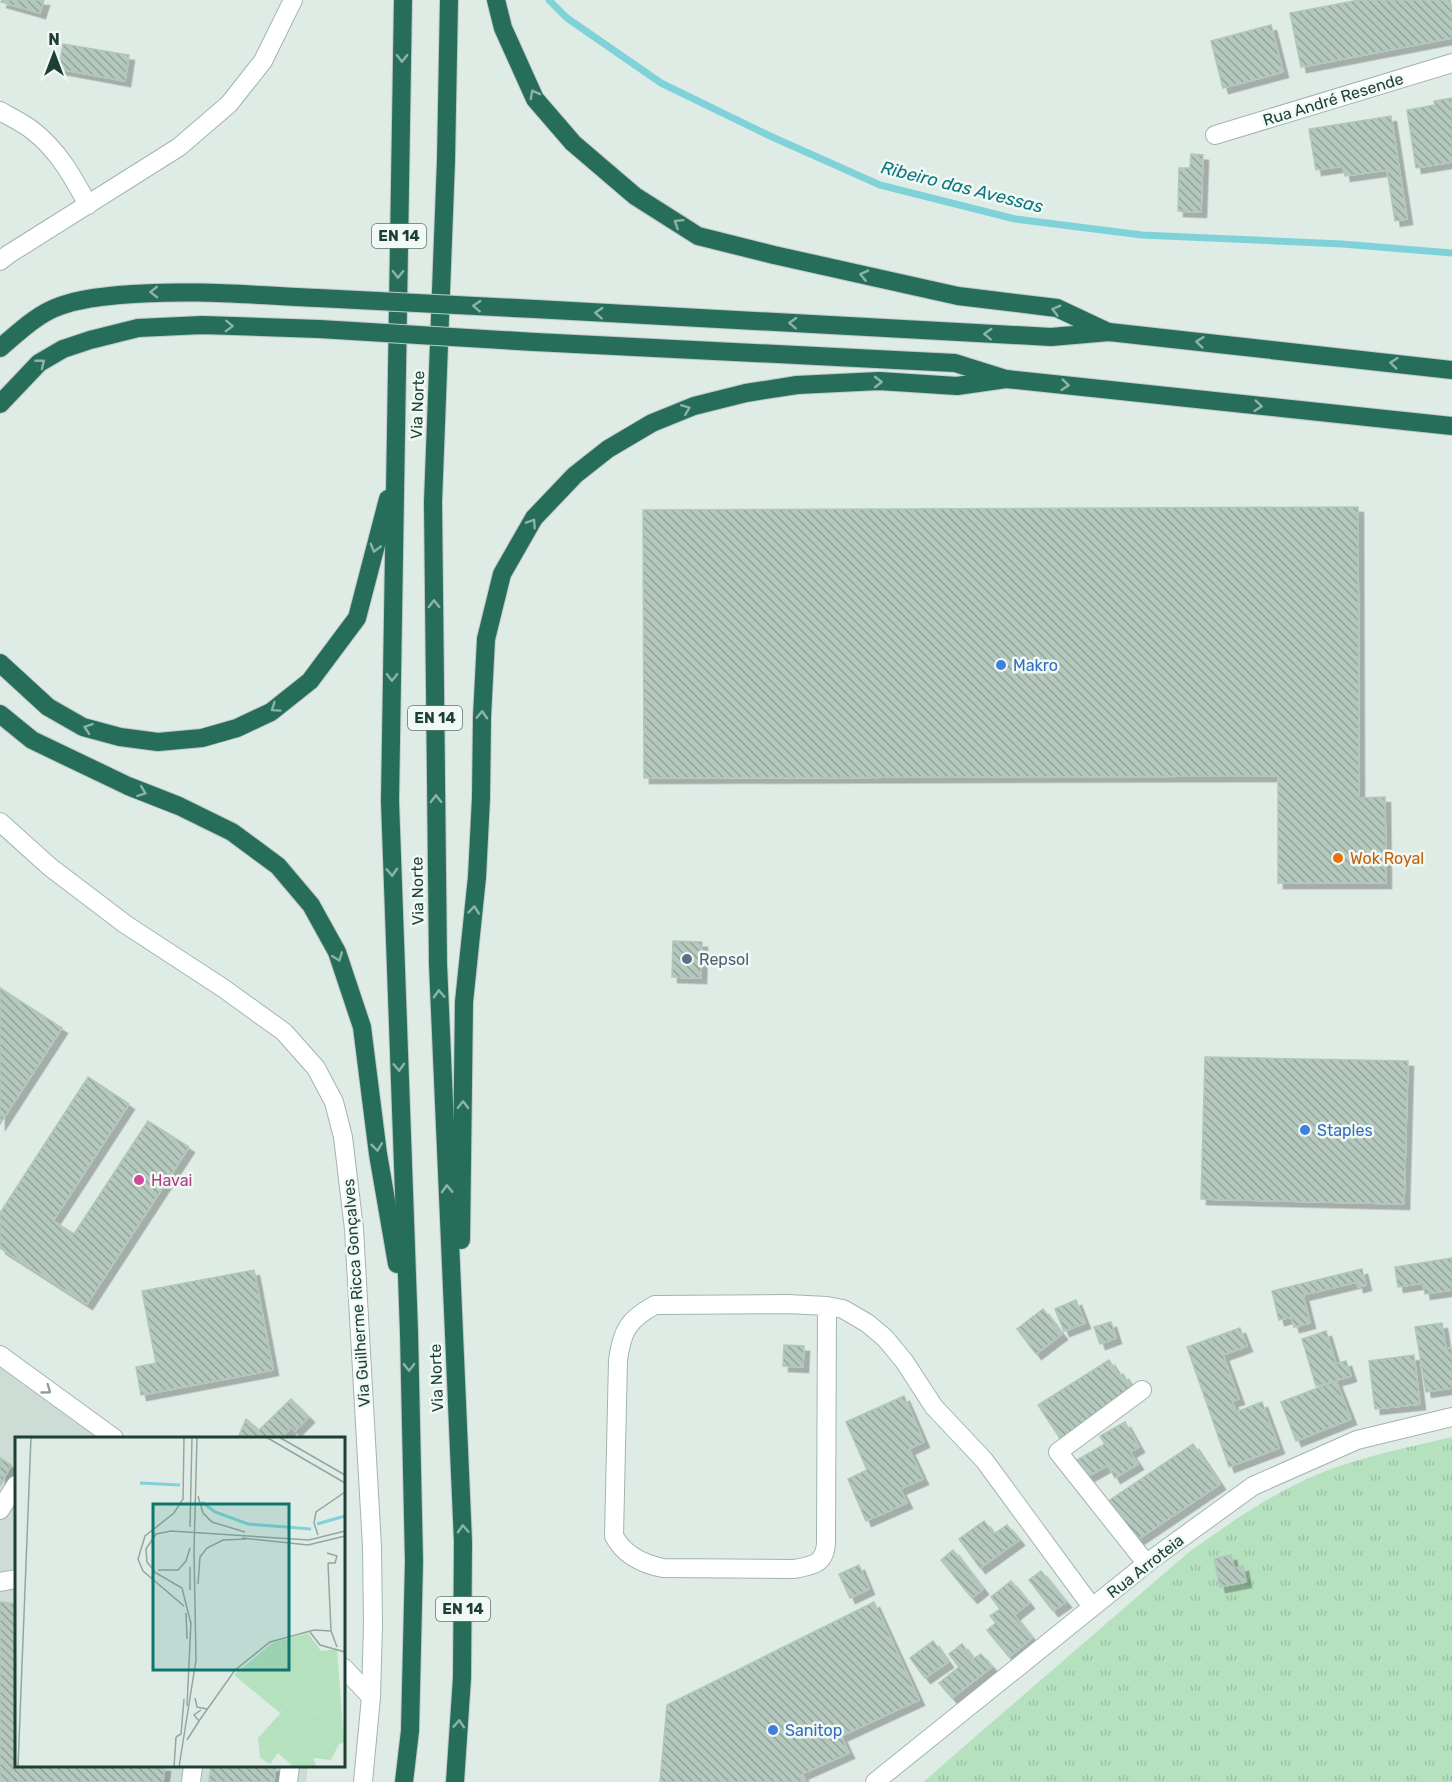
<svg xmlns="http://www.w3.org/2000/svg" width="1452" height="1782" font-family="Rubik,sans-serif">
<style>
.built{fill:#cddcd4}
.grass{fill:url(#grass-tufts)}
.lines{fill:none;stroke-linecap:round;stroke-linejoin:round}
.stream{stroke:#80d2d9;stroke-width:7}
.building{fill:url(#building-back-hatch);stroke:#b1c7bc;stroke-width:1.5;filter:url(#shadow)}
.minor-casing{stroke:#a1b5ad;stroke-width:20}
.highway-casing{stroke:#c0c9c6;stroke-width:20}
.minor{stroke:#fff;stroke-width:18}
.highway{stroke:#266e5a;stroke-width:18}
.highway-bridge-casing{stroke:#c0c9c6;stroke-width:20;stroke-linecap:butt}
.highway-bridge{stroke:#266e5a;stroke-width:18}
.oneway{stroke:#8bb4a7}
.oneway2{stroke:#8e9f9a}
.shop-dot{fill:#3f7fe0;stroke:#f0f9f4;stroke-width:2}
.food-dot{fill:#e8710a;stroke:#f0f9f4;stroke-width:2}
.service-dot{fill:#5c6f8a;stroke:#f0f9f4;stroke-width:2}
.hotel-dot{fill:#d1479c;stroke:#f0f9f4;stroke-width:2}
.labels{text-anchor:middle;stroke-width:5;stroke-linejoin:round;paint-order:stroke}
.shield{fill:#f0f9f4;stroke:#5d776e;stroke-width:1.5}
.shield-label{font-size:15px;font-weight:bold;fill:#1e3f34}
.street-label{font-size:16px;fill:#1e3f34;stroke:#f0f9f4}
.shop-label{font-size:16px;fill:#366cbe;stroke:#f0f9f4;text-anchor:start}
.food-label{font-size:16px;fill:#c56008;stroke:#f0f9f4;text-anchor:start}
.service-label{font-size:16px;fill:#4e5e75;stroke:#f0f9f4;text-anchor:start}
.hotel-label{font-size:16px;fill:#b23c85;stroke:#f0f9f4;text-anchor:start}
.water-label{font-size:18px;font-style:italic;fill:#117782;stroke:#f0f9f4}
.inset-river{fill:none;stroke:#80d2d9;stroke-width:3}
.inset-road{fill:none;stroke:#92a79f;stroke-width:1.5}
.view{fill:#0f766e;fill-opacity:0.15;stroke:#0f766e;stroke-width:3}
.inset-edge{fill:none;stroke:#1e3f34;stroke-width:3}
</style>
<defs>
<pattern id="grass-tufts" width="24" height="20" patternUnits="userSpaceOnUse" patternTransform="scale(1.5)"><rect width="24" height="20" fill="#b5e1be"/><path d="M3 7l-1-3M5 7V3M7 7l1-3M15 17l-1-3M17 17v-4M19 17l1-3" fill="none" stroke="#9bc2a4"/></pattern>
<pattern id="building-back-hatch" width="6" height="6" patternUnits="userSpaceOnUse" patternTransform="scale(1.5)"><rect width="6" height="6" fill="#b4c8be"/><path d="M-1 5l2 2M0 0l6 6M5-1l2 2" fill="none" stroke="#92a49b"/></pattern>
<filter id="shadow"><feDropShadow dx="5.5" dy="5.5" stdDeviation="0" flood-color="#0004"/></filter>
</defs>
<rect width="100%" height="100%" fill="#dfece6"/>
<polygon class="built" points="0,1366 106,1433 101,1438 16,1438 16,1766 308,1766 306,1782 0,1782"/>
<path class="grass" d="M1452,1437V1782H923L1189,1552C1231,1522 1274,1492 1323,1472C1365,1456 1409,1447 1452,1437Z"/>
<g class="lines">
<polyline class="stream" points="549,0 567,18 661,83 770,136 880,185 1015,219 1142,235 1342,244 1452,253"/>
</g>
<g class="building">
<polygon points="2,0 44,0 40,13 1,2"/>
<polygon points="1359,0 1450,0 1452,9 1452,38 1301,67 1290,13"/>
<polygon points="1271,25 1283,72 1223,88 1211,41"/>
<polygon points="63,44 129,55 125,81 59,69"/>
<polygon points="1452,98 1452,162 1416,168 1407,110 1435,105 1434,101"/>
<polygon points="1391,116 1407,219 1395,221 1387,170 1345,176 1343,166 1316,170 1309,129"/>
<polygon points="1191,154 1203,155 1201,212 1178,211 1179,168 1190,168"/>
<polygon points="1358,507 1359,798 1385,797 1386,883 1278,883 1278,776 644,778 643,510"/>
<polygon points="673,941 702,942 701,978 672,977"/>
<polygon points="0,988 62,1028 0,1124"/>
<polygon points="1205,1057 1408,1061 1404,1204 1201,1199"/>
<polygon points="88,1077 129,1104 53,1221 74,1234 148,1121 189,1147 87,1304 0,1248 0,1213"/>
<polygon points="1452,1258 1452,1290 1425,1294 1423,1283 1398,1287 1395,1267"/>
<polygon points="1362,1269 1366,1285 1358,1287 1357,1282 1303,1295 1310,1323 1294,1327 1291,1317 1279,1320 1272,1291"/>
<polygon points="254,1270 273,1370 141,1395 136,1367 156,1363 142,1291"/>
<polygon points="1076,1300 1085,1323 1064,1331 1055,1309"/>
<polygon points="1043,1309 1062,1334 1036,1354 1017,1329"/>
<polygon points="1111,1322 1116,1338 1100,1344 1094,1327"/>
<polygon points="1442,1323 1446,1349 1452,1348 1452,1388 1426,1392 1415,1327"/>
<polygon points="1240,1328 1247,1346 1223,1355 1239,1399 1232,1401 1236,1412 1262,1402 1279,1448 1229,1467 1187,1347"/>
<polygon points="1326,1331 1336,1364 1346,1361 1351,1376 1316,1386 1302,1339"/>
<polygon points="784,1345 804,1346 803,1367 783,1366"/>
<polygon points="1414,1355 1420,1404 1375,1409 1369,1361"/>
<polygon points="1109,1360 1119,1376 1123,1374 1134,1391 1065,1446 1038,1405"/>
<polygon points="1336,1381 1351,1419 1296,1441 1281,1402"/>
<polygon points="904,1396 924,1442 909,1449 923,1479 900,1489 907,1503 866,1521 848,1479 867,1470 846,1422"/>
<polygon points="291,1399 309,1417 295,1431 292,1427 280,1438 238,1438 246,1419 259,1430"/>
<polygon points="1125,1422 1139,1447 1130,1452 1138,1464 1115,1478 1108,1465 1087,1477 1077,1460 1105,1444 1100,1436"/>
<polygon points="1193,1444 1220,1484 1134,1542 1107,1502"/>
<polygon points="0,1458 11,1465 0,1486"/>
<polygon points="984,1521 994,1534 1007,1525 1019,1540 980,1568 959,1539"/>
<polygon points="953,1550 983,1589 972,1598 941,1560"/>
<polygon points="1231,1555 1234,1568 1243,1566 1246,1582 1220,1587 1214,1559"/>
<polygon points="859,1565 869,1589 850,1598 839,1574"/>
<polygon points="1041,1571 1066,1602 1053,1611 1029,1580"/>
<polygon points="1011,1581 1029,1603 1014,1615 1032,1638 1009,1657 987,1630 996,1623 990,1616 1000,1609 991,1597"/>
<polygon points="0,1602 16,1604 16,1766 165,1766 163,1782 0,1782"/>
<polygon points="874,1602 919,1700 841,1736 849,1753 802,1774 806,1782 660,1782 667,1705"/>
<polygon points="933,1641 948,1662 925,1678 910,1658"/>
<polygon points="962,1644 973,1659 981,1654 992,1667 952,1698 939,1683 959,1667 949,1654"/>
<polygon points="211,1766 276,1766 274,1782 209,1782"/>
</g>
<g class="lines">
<g class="minor-casing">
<g id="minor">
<path d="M0,111C11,117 23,123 32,130C58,150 73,177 88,205"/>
<polyline points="1215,135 1452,63"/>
<polyline points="0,261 9,254 179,147 229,104 263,61 293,0"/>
<polyline points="0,822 50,867 125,924 223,988 284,1032 316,1068 334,1102 343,1137 354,1229 372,1547 373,1624 371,1697 363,1782"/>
<path d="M827,1306L826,1543C825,1564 812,1566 794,1569L663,1568C643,1564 624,1555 614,1536L618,1360C622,1330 629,1319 655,1305L787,1304L827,1306L843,1309L867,1323L885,1338L904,1361L934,1407L984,1460L1092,1607"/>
<polyline points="0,1355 114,1438"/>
<polyline points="1142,1390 1058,1452 1146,1563"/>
<polyline points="0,1510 16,1485"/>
<polyline points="0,1582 16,1579"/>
<polyline points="344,1668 371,1697"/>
<polyline points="191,1782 193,1766"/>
<polyline points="288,1782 290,1766"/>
<polyline points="875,1782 1151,1560 1253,1486 1357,1440 1452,1417"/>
</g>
</g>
<g class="highway-casing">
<g id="highway">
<polyline points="403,0 390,801 409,1332 414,1561 410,1731 404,1782"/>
<polyline points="449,0 446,160 433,502 438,964 463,1542 462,1678 455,1782"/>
<polyline points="496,0 503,28 535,99 573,143 635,196 698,236 774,255 958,296 1057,308 1108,332"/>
<polyline points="535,309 1051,337 1109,332 1452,370"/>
<polyline points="535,342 955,363 1006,379 1452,426"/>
<path d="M0,348C19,332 37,314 60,306C80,299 99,297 119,295C185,289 252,295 318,298"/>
<polyline points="0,404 39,363 63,349 90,340 138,328 202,325 319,329"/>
<polyline points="0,663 48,707 83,727 120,737 158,742 202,738 237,728 271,712 310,681 357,618 388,499"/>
<polyline points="0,714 32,740 128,786 179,806 232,832 278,866 311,905 337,952 362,1027 378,1154 397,1264"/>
<polyline points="461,1240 464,1002 477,877 481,798 482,717 486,639 502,574 534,518 575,475 608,449 652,423 694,406 746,393 797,385 879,381 957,386 1006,379"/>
</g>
</g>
<use href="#minor" class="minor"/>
<use href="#highway" class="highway"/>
<g class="highway-bridge-casing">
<g id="highway-bridge">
<polyline points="318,298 535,309"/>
<polyline points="319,329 535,342"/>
</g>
</g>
<use href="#highway-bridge" class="highway-bridge"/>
</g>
<defs><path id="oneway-chevron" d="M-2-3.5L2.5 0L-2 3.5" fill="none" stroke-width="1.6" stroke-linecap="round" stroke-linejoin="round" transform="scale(1.5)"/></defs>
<g class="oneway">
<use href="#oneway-chevron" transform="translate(402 58) rotate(91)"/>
<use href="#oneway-chevron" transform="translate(534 94) rotate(-118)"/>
<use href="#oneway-chevron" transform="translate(678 223) rotate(-148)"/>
<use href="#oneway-chevron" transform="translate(398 274) rotate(91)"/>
<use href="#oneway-chevron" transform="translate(864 275) rotate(-167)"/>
<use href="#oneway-chevron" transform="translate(154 292) rotate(179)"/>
<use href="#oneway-chevron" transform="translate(477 306) rotate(-177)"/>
<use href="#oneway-chevron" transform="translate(1056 310) rotate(-165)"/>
<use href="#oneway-chevron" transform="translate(599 313) rotate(-177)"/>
<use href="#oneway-chevron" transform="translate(793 323) rotate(-177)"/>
<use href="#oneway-chevron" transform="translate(229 326) rotate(2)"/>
<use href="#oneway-chevron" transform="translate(988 334) rotate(-177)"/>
<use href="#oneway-chevron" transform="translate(1200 342) rotate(-174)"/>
<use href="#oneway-chevron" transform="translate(41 363) rotate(-38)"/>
<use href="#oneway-chevron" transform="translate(1394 363) rotate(-174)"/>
<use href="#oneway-chevron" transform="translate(878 382)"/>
<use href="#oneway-chevron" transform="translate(1065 385) rotate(6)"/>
<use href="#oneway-chevron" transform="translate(1258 406) rotate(6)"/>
<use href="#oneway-chevron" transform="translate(686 409) rotate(-22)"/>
<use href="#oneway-chevron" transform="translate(532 523) rotate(-57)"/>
<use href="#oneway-chevron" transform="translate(375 548) rotate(105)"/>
<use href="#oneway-chevron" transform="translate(434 604) rotate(-91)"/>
<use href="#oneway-chevron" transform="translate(392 677) rotate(91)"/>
<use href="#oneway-chevron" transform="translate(275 708) rotate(145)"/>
<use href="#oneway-chevron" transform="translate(482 715) rotate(-88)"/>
<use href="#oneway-chevron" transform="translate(88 728) rotate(-161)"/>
<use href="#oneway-chevron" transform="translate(142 792) rotate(21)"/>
<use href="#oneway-chevron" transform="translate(436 799) rotate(-91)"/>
<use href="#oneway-chevron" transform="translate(392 872) rotate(88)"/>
<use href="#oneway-chevron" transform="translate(474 910) rotate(-84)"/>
<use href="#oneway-chevron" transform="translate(338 957) rotate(69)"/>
<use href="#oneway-chevron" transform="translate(439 994) rotate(-92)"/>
<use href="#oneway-chevron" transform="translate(399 1067) rotate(88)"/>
<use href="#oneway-chevron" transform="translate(463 1105) rotate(-89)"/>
<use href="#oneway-chevron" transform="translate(377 1147) rotate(83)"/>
<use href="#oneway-chevron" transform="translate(447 1189) rotate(-92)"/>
<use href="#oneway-chevron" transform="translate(409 1367) rotate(89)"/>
<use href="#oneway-chevron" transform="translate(463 1529) rotate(-93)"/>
<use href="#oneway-chevron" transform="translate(459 1724) rotate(-86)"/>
</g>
<use class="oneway2" href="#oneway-chevron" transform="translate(47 1390) rotate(36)"/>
<g class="shop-dot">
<circle cx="1001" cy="665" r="6"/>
<circle cx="1305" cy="1130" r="6"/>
<circle cx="773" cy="1730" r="6"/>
</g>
<circle class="food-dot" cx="1338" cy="858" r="6"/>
<circle class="service-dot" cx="687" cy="959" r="6"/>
<circle class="hotel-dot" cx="139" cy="1180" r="6"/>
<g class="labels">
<g class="shield">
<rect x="372" y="224" width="54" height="24" rx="4.5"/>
<rect x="408" y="706" width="54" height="24" rx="4.5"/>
<rect x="436" y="1597" width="54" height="24" rx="4.5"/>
</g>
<g class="shield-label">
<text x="399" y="241">EN 14</text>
<text x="435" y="723">EN 14</text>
<text x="463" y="1614">EN 14</text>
</g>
<g class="street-label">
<text transform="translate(1333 99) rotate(-17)" y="6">Rua André Resende</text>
<text transform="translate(417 405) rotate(-88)" y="6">Via Norte</text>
<text transform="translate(417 891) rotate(-91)" y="6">Via Norte</text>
<text transform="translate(356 1293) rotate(-94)" y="6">Via Guilherme Ricca Gonçalves</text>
<text transform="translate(436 1378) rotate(-92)" y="6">Via Norte</text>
<text transform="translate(1145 1566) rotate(-38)" y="6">Rua Arroteia</text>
</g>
<g class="shop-label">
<text x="1013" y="671">Makro</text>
<text x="1317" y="1136">Staples</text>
<text x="785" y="1736">Sanitop</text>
</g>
<g class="food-label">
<text x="1350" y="864">Wok Royal</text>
</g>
<g class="service-label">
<text x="699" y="965">Repsol</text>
</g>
<g class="hotel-label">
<text x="151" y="1186">Havai</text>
</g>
<g class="water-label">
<text transform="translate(962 187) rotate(14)" y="6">Ribeiro das Avessas</text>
</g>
</g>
<g transform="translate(15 1437)">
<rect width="330" height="330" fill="#dfece6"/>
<path d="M293,196L306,214L322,212L329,305L324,307L316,280L308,276L287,277L273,268L265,276L219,238L257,206Z" fill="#b5e1be"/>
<path d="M273,268L287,277L308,276L316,280L324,307L316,323L298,321L302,330H279L263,316L255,327L245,321L243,301Z" fill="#b5e1be"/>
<path class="inset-river" d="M125,46L165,48M187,65L200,75L233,87L296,92M302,87L330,79"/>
<path class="inset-road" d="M169,0L168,62L159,76L130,99L123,122L128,134L169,169M251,0L330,46M264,0L330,38M183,59L188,76L197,85L230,95M175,90L177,0M303,98L299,86L301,75L330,55M227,101L293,108L330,99M312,116L322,119L320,126H313M313,126L316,194L322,210M175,130V153M143,133H163L171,124L175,111M183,147L185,120L192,111L208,103L231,102M171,176L172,202M176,187L167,151L141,136L132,125L131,112L141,97L156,94L294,103L330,94M295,195L305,208L330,215M180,261L182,270L192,272M172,269L176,184M186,273L179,278L184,284L220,233L255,205L299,193L316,194M161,300L166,297L169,262M172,303L184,284M3,330L16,0M159,330L161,300M164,330L181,223L179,114L182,0"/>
<path class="view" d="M138,67H274V233H138Z"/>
<rect width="330" height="330" class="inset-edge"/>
</g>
<g transform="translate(54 54)" stroke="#f0f9f4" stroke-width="4.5" paint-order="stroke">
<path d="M0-4.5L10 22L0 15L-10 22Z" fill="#1e3f34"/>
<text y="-9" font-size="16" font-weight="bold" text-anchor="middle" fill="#1e3f34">N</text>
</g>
</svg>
